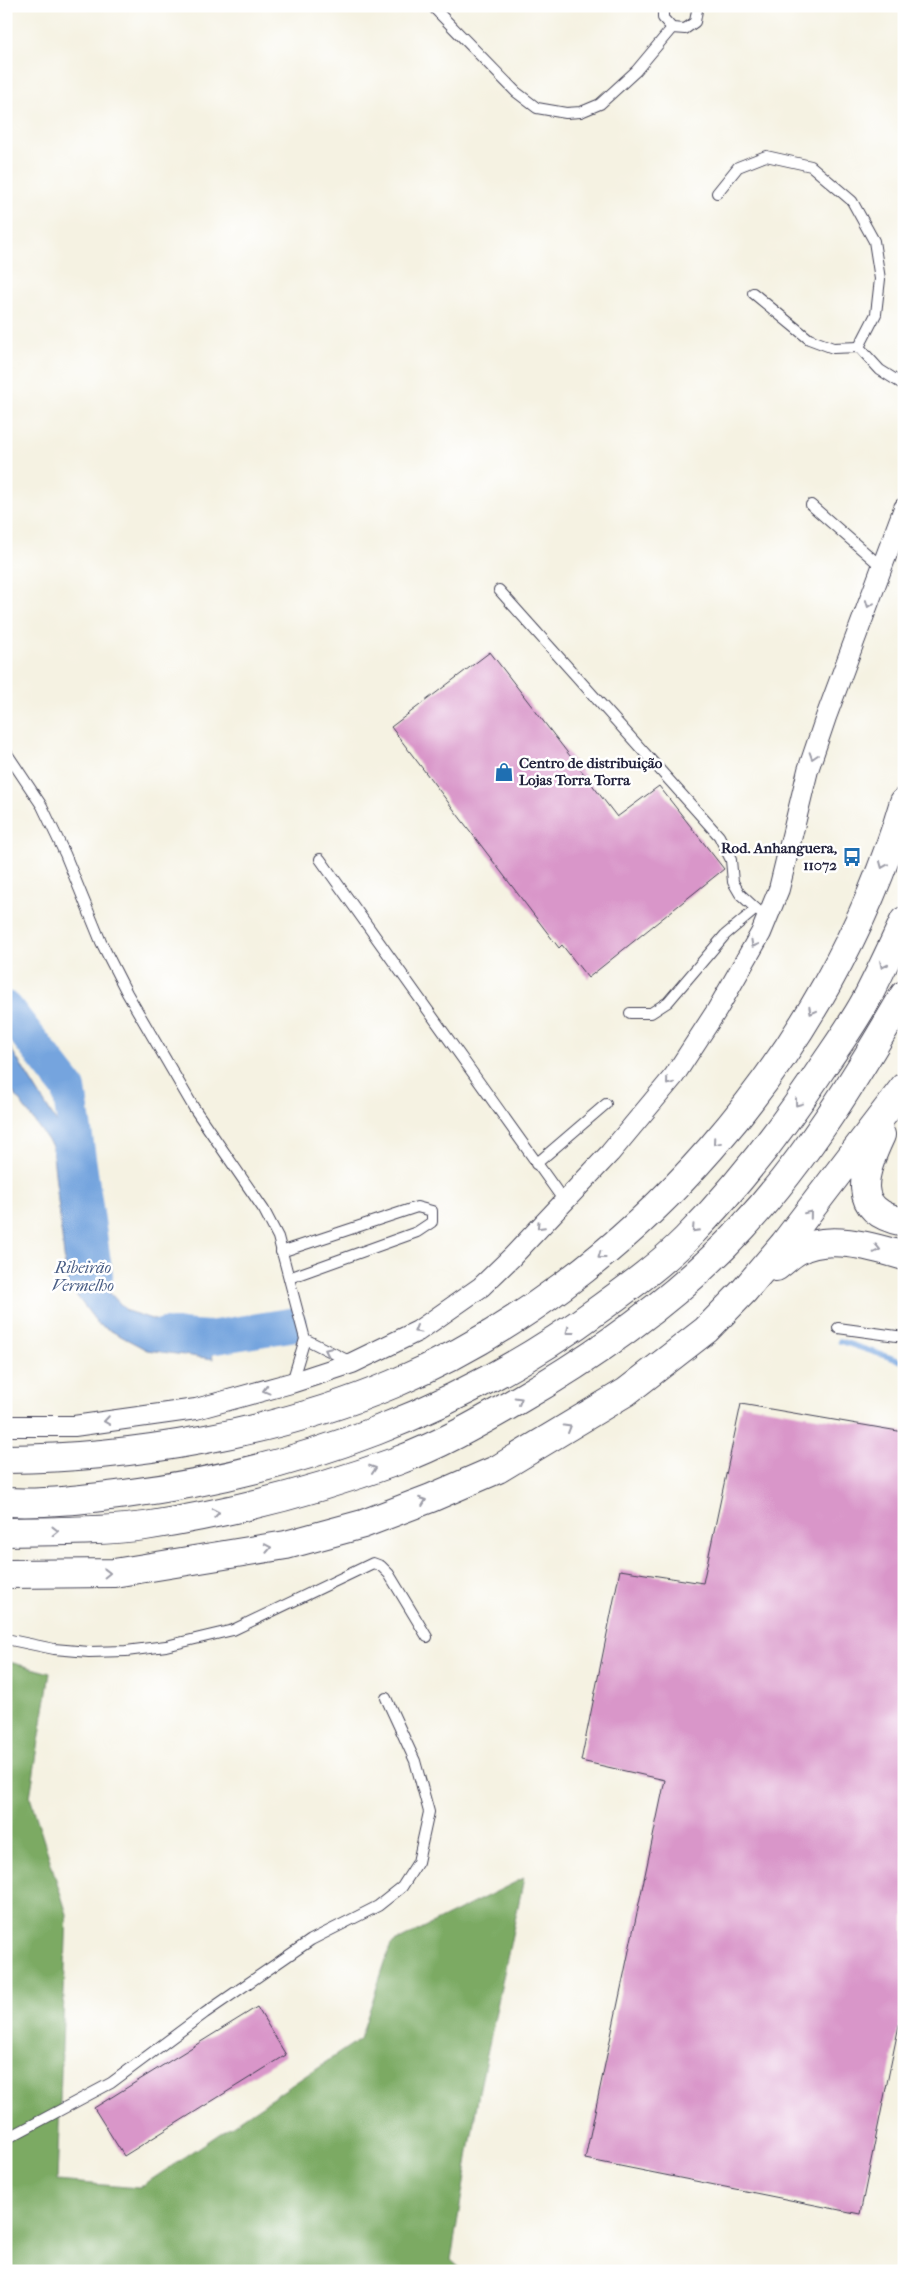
<svg xmlns="http://www.w3.org/2000/svg" width="910" height="2277" font-family="'IM FELL French Canon',serif">
<style>
.forest{fill:#7baa63;stroke:#4e664f}
.water{fill:#75a4de;stroke:#4c638c}
.lines{fill:none;stroke-linecap:round;stroke-linejoin:round}
.stream{stroke:#75a4de;stroke-width:5.5}
.river{stroke:#75a4de;stroke-width:34}
.building{fill:#d996c9}
.lane-casing{stroke:#424154;stroke-width:12}
.street-casing{stroke:#424154;stroke-width:22}
.secondary-casing{stroke:#424154;stroke-width:30}
.highway-casing{stroke:#424154;stroke-width:30}
.lane{stroke:#fff;stroke-width:10}
.street{stroke:#fff;stroke-width:20}
.secondary{stroke:#fff;stroke-width:28}
.highway{stroke:#fff;stroke-width:28}
.oneway{stroke:#9c9ca7}
.labels{text-anchor:middle;stroke-width:5;stroke-linejoin:round;paint-order:stroke}
.poi-label{font-size:15px;font-weight:bold;fill:#22223b;stroke:#fff;text-anchor:start}
.water-label{font-size:16px;font-style:italic;fill:#475c84;stroke:#fff}
</style>
<rect width="100%" height="100%" fill="#fff"/>
<filter id="ink" filterUnits="userSpaceOnUse"><feTurbulence type="fractalNoise" baseFrequency=".02" numOctaves="2"/><feDisplacementMap in="SourceGraphic" scale="10" xChannelSelector="R" yChannelSelector="G"/><feConvolveMatrix kernelMatrix="1 2 1 2 8 2 1 2 1" color-interpolation-filters="sRGB"/></filter>
<filter id="wash" filterUnits="userSpaceOnUse"><feTurbulence type="fractalNoise" baseFrequency=".0096" numOctaves="4" result="noise"/><feDisplacementMap in="SourceGraphic" scale="20" xChannelSelector="R" yChannelSelector="G"/><feGaussianBlur stdDeviation="1.12" result="paint"/><feColorMatrix in="noise" values="0 0 0 0 0 0 0 0 0 0 0 0 0 0 0 0 0 1.4 0 .05"/><feComposite in="paint" operator="in"/></filter>
<g filter="url(#wash)">
<rect width="100%" height="100%" fill="#f5f2e2"/>
<polygon class="forest" points="6,1661 50,1673 30,1797 67,1914 57,2181 139,2188 360,2039 391,1944 524,1878 479,2092 451,2260 463,2271 6,2271"/>
<polygon class="water" points="6,1041 67,1139 103,1286 127,1311 161,1322 206,1324 213,1359 147,1350 98,1324 67,1283 52,1146 6,1082"/>
<g class="lines">
<polyline class="stream" points="840,1341 904,1362"/>
<g class="river">
<polyline points="6,1008 69,1089 96,1276"/>
<polyline points="164,1335 209,1338 290,1325"/>
</g>
</g>
<g id="blocks">
<g class="building">
<polygon points="490,652 617,817 659,786 724,869 588,978 562,945 559,948 391,727"/>
<polygon points="741,1404 904,1432 904,2001 860,2214 585,2159 665,1780 581,1761 620,1570 703,1583"/>
<polygon points="257,2007 286,2055 124,2156 94,2108"/>
</g>
</g>
</g>
<g filter="url(#ink)">
<use href="#blocks" fill-opacity="0" stroke="#424154" stroke-width="1"/>
<g class="lines">
<g class="lane-casing">
<g id="lane">
<polyline points="432,6 516,92 537,108 566,113 581,112 600,104 636,71 672,28"/>
<polyline points="663,6 663,18 672,28 685,29 695,22 697,10 696,6"/>
<polyline points="717,193 738,167 766,156 811,166 852,201 874,241 880,279 876,314 859,347 880,370 904,385"/>
<polyline points="753,293 809,339 833,348 859,347"/>
<polyline points="811,505 883,568"/>
<polyline points="499,590 719,836 731,860 733,882 740,894 766,918"/>
<polyline points="6,752 42,806 65,854 101,942 127,993 194,1108 264,1210 278,1237 305,1339 292,1382"/>
<polyline points="320,859 564,1201"/>
<polyline points="630,1013 651,1013 668,1002 725,935 756,909"/>
<polyline points="536,1164 606,1104"/>
<polyline points="281,1252 417,1207 432,1211 432,1222 417,1232 289,1278"/>
<polyline points="838,1328 904,1337"/>
<polyline points="305,1339 351,1362"/>
<polyline points="6,1639 54,1649 89,1652 126,1651 166,1646 233,1630 373,1563 381,1566 389,1574 427,1637"/>
<polyline points="6,2139 111,2083 205,2013 311,1940 378,1906 402,1887 418,1862 429,1812 415,1761 386,1698"/>
</g>
</g>
<g class="street-casing">
<polyline id="street" points="6,1426 74,1426 196,1409 291,1383 352,1363 418,1331 481,1287 512,1257 610,1153 674,1076 717,1010 761,933 779,889 808,770 826,717 904,508"/>
</g>
<g class="secondary-casing">
<g id="secondary">
<path d="M881,1135C863,1173 849,1211 904,1222"/>
<path d="M776,1267C783,1262 790,1255 797,1251C827,1233 873,1247 904,1256"/>
<path d="M6,1459C131,1458 278,1433 393,1384C632,1283 832,1050 904,802"/>
<polyline points="6,1574 114,1573 286,1545 363,1524 431,1498 498,1469 626,1392 706,1330 744,1291 784,1244 904,1087"/>
</g>
</g>
<g class="highway-casing">
<g id="highway">
<path d="M6,1502C46,1504 86,1499 125,1494C297,1472 463,1410 602,1307C631,1286 661,1264 686,1239C738,1186 784,1126 824,1065C839,1043 855,1021 867,998C880,973 892,947 904,921"/>
<path d="M6,1532C52,1531 99,1532 145,1526C230,1513 315,1491 397,1461C438,1446 477,1424 515,1402C598,1354 678,1298 743,1227C807,1158 857,1076 904,995"/>
</g>
</g>
<use href="#lane" class="lane"/>
<use href="#street" class="street"/>
<use href="#secondary" class="secondary"/>
<use href="#highway" class="highway"/>
</g>
<defs><path id="oneway-chevron" d="M-2-3.5L2.5 0L-2 3.5" fill="none" stroke-width="1.6" stroke-linecap="round" stroke-linejoin="round" transform="scale(1.25)"/></defs>
<g class="oneway">
<use href="#oneway-chevron" transform="translate(869 604) rotate(111)"/>
<use href="#oneway-chevron" transform="translate(813 756) rotate(108)"/>
<use href="#oneway-chevron" transform="translate(883 865) rotate(112)"/>
<use href="#oneway-chevron" transform="translate(754 944) rotate(120)"/>
<use href="#oneway-chevron" transform="translate(883 965) rotate(116)"/>
<use href="#oneway-chevron" transform="translate(812 1011) rotate(118)"/>
<use href="#oneway-chevron" transform="translate(669 1082) rotate(129)"/>
<use href="#oneway-chevron" transform="translate(798 1103) rotate(127)"/>
<use href="#oneway-chevron" transform="translate(716 1142) rotate(130)"/>
<use href="#oneway-chevron" transform="translate(809 1214) rotate(-51)"/>
<use href="#oneway-chevron" transform="translate(540 1226) rotate(133)"/>
<use href="#oneway-chevron" transform="translate(695 1229) rotate(133)"/>
<use href="#oneway-chevron" transform="translate(877 1249) rotate(12)"/>
<use href="#oneway-chevron" transform="translate(601 1256) rotate(144)"/>
<use href="#oneway-chevron" transform="translate(417 1330) rotate(150)"/>
<use href="#oneway-chevron" transform="translate(569 1331) rotate(143)"/>
<use href="#oneway-chevron" transform="translate(328 1351) rotate(-155)"/>
<use href="#oneway-chevron" transform="translate(266 1390) rotate(165)"/>
<use href="#oneway-chevron" transform="translate(519 1400) rotate(-30)"/>
<use href="#oneway-chevron" transform="translate(107 1421) rotate(172)"/>
<use href="#oneway-chevron" transform="translate(568 1428) rotate(-30)"/>
<use href="#oneway-chevron" transform="translate(373 1469) rotate(-18)"/>
<use href="#oneway-chevron" transform="translate(423 1501) rotate(-21)"/>
<use href="#oneway-chevron" transform="translate(216 1513) rotate(-10)"/>
<use href="#oneway-chevron" transform="translate(55 1531) rotate(-1)"/>
<use href="#oneway-chevron" transform="translate(268 1548) rotate(-11)"/>
<use href="#oneway-chevron" transform="translate(107 1573) rotate(-1)"/>
</g>
</g>
<defs>
<g id="shop-bare" transform="scale(1.5)"><path d="M-5-2.5h2.3a2.7 3.5 0 0 1 5.4 0H5L5.5 6h-11ZM-1.5-2.5h3a1.5 2.3 0 0 0-3 0Z" fill="#1f6fb2" stroke="#fff" stroke-width="2.5" paint-order="stroke"/></g>
<g id="bus-bare" transform="scale(1.5)"><path d="M-5-6H5V4H4V6H2V4H-2V6H-4V4H-5ZM-3.5-4V0h7V-4ZM-3.5 1.2v1.5H-2V1.2ZM2 1.2v1.5H3.5V1.2Z" fill="#1f6fb2" stroke="#fff" stroke-width="2.5" paint-order="stroke"/></g>
</defs>
<g fill-rule="evenodd">
<use href="#shop-bare" x="504" y="772"/>
<use href="#bus-bare" x="852" y="857"/>
</g>
<g class="labels">
<g class="poi-label">
<text x="519" y="768">Centro de distribuição<tspan x="519" dy="17">Lojas Torra Torra</tspan></text>
<text x="837" y="853" text-anchor="end">Rod. Anhanguera,<tspan x="837" dy="17">11072</tspan></text>
</g>
<g class="water-label">
<text x="83" y="1273">Ribeirão<tspan x="83" dy="18">Vermelho</tspan></text>
</g>
</g>
<rect width="910" height="2277" fill="none" stroke="#fff" stroke-width="25"/>
</svg>
